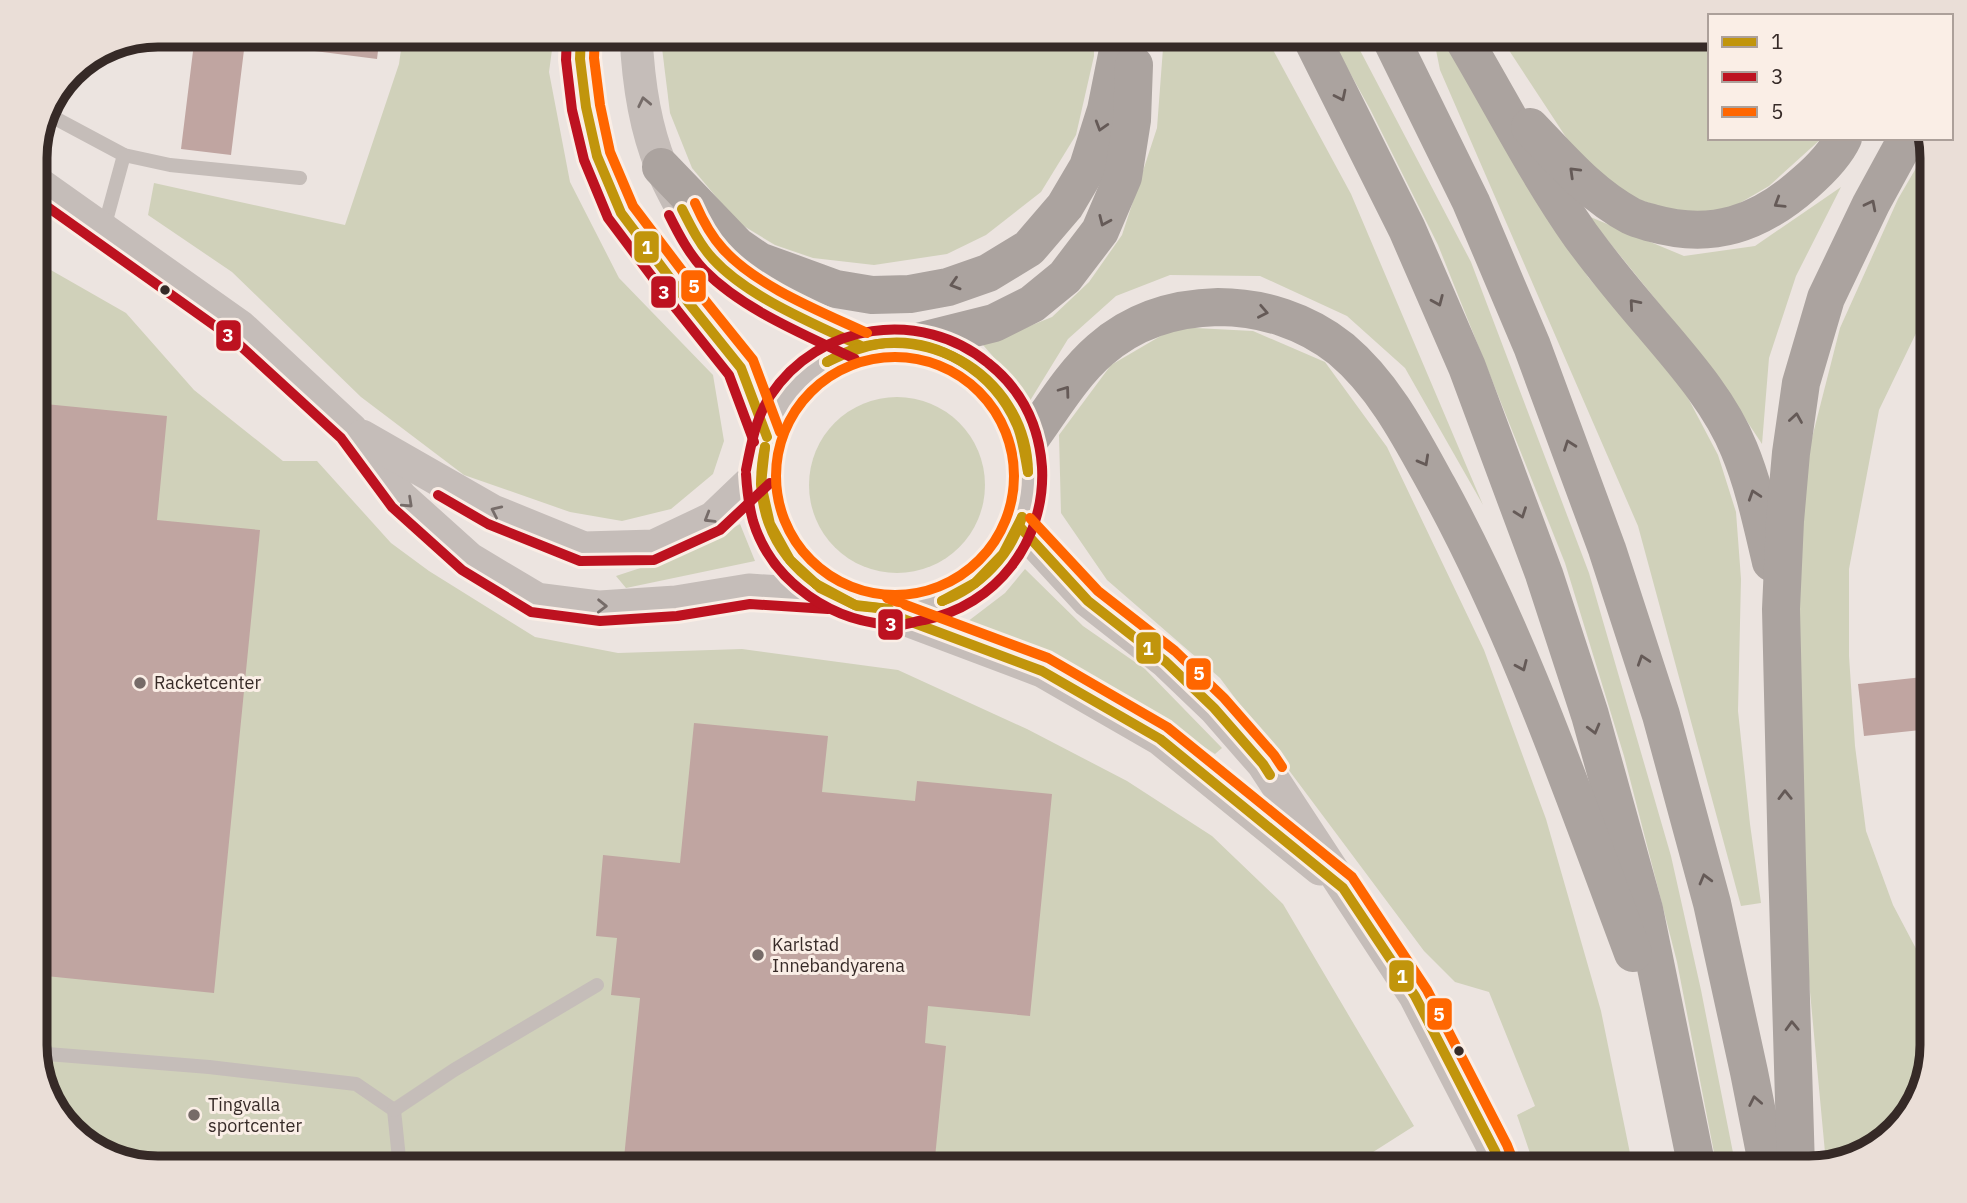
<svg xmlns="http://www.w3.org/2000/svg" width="1967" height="1203" font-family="'IBM Plex Sans',sans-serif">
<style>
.green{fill:#d0d1ba}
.building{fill:#c0a5a1}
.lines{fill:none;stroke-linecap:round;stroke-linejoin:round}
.service{stroke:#c5bdb9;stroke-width:14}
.tertiary{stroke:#c5bdb9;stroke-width:33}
.motorway{stroke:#aba39f;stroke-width:38}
.bus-1-casing{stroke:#faeee6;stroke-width:16}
.bus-2-casing{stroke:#faeee6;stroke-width:16}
.bus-3-casing{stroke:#faeee6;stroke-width:16}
.bus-1{stroke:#c1950c;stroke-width:10}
.bus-2{stroke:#bd1220;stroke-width:10}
.bus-3{stroke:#f60;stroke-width:10}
.oneway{stroke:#655a57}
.oneway2{stroke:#766c69}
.bus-dot{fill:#362a27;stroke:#faeee6;stroke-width:2.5}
.poi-dot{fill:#766b68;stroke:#faeee6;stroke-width:2.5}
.labels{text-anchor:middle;stroke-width:6;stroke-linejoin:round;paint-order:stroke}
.poi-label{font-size:18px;fill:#362a27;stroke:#faeee6;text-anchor:start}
.rim{fill:none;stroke:#362a27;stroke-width:9}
.line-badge{stroke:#faeee6;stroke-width:2.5}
.badge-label{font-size:19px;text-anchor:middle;font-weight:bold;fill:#fff}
</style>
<rect width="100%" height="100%" fill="#ece4e0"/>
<g class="green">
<polygon points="403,35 554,35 549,72 570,182 619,278 713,375 724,441 713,474 671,509 622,521 570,512 464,475 361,397 232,272 148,215 154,183 345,225 399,64"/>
<polygon points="666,35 1094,35 1094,56 1076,135 1041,192 986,235 947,254 874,265 813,258 775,245 737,222 692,168 670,113 662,48"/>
<polygon points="1164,35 1265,35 1351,194 1483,505 1405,368 1347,316 1260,276 1170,275 1116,296 1068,339 1028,404 1004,369 983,345 1052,317 1089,282 1122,235 1157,128"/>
<polygon points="1329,35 1352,35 1471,262 1589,573 1671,856 1701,990 1736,1168 1717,1168 1677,962 1624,756 1565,563 1438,245 1370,109"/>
<polygon points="1433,35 1446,35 1588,277 1678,379 1718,455 1736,512 1741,579 1738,711 1750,824 1761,903 1741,906 1638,526 1440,70"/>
<polygon points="1499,35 1710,35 1710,138 1822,138 1769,186 1728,210 1682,213 1633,198 1579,157"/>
<polygon points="1930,144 1932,150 1932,306 1919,327 1879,410 1849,569 1849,656 1855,746 1866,831 1893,905 1932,979 1932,1045 1915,1107 1871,1151 1826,1163 1793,810 1802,477 1840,328 1898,199"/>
<polygon points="1841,187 1796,276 1769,358 1762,444 1713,370 1588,216 1684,256 1755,246"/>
<polygon points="35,261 126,313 194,390 283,461 317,461 391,543 429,571 535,637 618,653 742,649 898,670 1027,729 1127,781 1212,836 1283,904 1414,1126 1348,1168 158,1168 96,1151 52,1107 35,1053"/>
<polygon points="1176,327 1253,331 1325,362 1387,447 1484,650 1546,819 1601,1011 1633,1168 1535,1168 1517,1115 1535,1106 1489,992 1455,982 1424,951 1220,678 1107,580 1061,513 1059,435 1111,365"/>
<circle cx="897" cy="485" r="88"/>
<polygon points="740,524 755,561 626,588 616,576 689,552"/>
<polygon points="1025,569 1083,626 1145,669 1222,748 1215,754 1117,690 1001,635 967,622 1005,593"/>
</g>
<g class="building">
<polygon points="195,35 380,35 377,59 245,42 231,155 181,149"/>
<polygon points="35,403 167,416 157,520 260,530 214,993 36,975 48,821 35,819"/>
<polygon points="1923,677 1930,729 1864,736 1858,684"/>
<polygon points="694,723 828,736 822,792 915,801 917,781 1052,794 1030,1016 928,1006 925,1043 946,1046 934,1168 623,1168 640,998 611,995 617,938 596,936 603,855 680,863"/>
</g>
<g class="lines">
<g class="service">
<polyline points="51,116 124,155 170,165 300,178"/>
<polyline points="104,228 124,155"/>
<polyline points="35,1053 209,1067 356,1084 394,1110 400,1168"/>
<polyline points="394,1110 454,1070 597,985"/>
</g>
<g class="tertiary">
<polyline points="581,35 580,59 586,107 597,156 621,213 688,302 741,368 767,437"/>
<path d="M636,35C638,79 644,125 661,166C666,179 673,192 680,205C690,227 702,251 721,267C762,301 813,323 861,346"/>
<polyline points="35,181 241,327 351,429 401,497 470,559 537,599 600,607 676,602 749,590 829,595"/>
<circle cx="895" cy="477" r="134"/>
<polyline points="362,436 493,511 584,548 654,546 713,518 760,473"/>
<polyline points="1020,527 1088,601 1166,662 1214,708 1263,764 1415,996 1495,1151 1501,1168"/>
<polyline points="891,614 1042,671 1160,739 1320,869"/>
</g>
<g class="motorway">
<polyline points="1310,35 1407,229 1467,367 1544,574 1590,715 1644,909 1697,1168"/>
<polyline points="1389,35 1471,202 1532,346 1607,549 1661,715 1712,903 1749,1072 1768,1168"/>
<path d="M1461,35C1501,102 1536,172 1581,236C1603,266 1627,295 1651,323C1684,362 1720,402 1739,449C1754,485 1762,524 1771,562"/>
<path d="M1530,127C1561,159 1591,195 1631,216C1637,219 1645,221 1652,223C1712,240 1759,224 1805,183C1820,170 1835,155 1843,138"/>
<polyline points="661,167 737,246 759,261 836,289 872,295 910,294 948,287 988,273 1029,248 1065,206 1088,167 1106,110 1121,35"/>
<polyline points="914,343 994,323 1032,304 1065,277 1100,231 1123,177 1132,120 1134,65"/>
<path d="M1025,446C1049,414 1070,376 1100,350C1134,320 1174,308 1218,307C1262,307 1306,321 1341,349C1385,386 1411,438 1438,487C1519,635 1574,796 1633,953"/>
<polyline points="1796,1168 1787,863 1781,609 1785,521 1791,453 1801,383 1826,298 1871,204 1907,138"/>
</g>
<g class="bus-1-casing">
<g id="bus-1">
<polyline points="581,35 580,59 586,107 597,156 621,213 688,302 741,368 767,437"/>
<path d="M682,209C691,227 700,245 713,259C748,297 814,324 861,346"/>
<path d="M827,362C913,309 1027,373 1028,472"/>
<path d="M827,362C843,354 860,347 878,344C937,335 994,372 1017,425C1023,439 1025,457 1028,472"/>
<polyline points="765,447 761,484 770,524 790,560 816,584"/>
<path d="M765,447C753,501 770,551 816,584"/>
<polyline points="1020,527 1088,601 1166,662 1214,708 1263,764 1270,775"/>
<polyline points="816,584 855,605 889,609"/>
<polyline points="816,584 820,588 857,606 889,609"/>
<polyline points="942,601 975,583 1003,554 1022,517"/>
<path d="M942,601C979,588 1011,555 1022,517"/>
<polyline points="882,611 1042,671 1160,739 1343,888 1415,996 1495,1151 1501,1168"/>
</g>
</g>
<g class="bus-2-casing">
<g id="bus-2">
<polyline points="567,35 566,60 572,110 584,160 608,218 677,310 729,375 754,442"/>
<polyline points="35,198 232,338 341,438 392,507 462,570 531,612 600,621 677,616 750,604 828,609"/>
<path d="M669,215C679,235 689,254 704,270C743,310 806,335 855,359"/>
<path d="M746,474C747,490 749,506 753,521C772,583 834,624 898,625C906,625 916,621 924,620C996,606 1046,541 1042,467C1039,425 1021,389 988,363C922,308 818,322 770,396C756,418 751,444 746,470"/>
<polyline points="438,495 488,524 580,561 654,560 720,530 770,483"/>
</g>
</g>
<g class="bus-3-casing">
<g id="bus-3">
<polyline points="595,36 594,58 600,105 610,152 633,206 699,293 753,360 780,432"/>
<path d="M695,203C702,219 711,236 723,249C756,286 822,312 867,333"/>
<circle cx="895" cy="476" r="119"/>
<polyline points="1030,518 1098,591 1175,651 1224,698 1274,755 1282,767"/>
<polyline points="887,598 1048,658 1167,727 1352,877 1427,990 1507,1145 1514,1163"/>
</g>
</g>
<use href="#bus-1" class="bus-1"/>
<use href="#bus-2" class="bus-2"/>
<use href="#bus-3" class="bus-3"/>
</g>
<defs><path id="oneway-chevron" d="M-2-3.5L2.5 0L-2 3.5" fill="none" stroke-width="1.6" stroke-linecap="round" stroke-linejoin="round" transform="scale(1.75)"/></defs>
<g class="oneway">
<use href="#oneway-chevron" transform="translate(1341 96) rotate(64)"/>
<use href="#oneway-chevron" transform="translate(1101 126) rotate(107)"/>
<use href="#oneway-chevron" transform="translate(1574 172) rotate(-136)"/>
<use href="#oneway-chevron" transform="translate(1779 203) rotate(148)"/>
<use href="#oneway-chevron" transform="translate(1871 205) rotate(-63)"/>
<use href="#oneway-chevron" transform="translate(1104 221) rotate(114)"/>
<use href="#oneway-chevron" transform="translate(955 284) rotate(163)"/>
<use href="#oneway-chevron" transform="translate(1438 301) rotate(67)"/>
<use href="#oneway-chevron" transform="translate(1634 304) rotate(-131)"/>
<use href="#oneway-chevron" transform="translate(1263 312) rotate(11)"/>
<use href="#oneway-chevron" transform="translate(1065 391) rotate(-54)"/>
<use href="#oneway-chevron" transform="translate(1796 418) rotate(-81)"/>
<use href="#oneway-chevron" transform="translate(1569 445) rotate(-110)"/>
<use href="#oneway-chevron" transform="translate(1424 461) rotate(61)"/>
<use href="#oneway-chevron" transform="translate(1754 495) rotate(-108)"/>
<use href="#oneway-chevron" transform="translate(1521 513) rotate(70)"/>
<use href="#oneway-chevron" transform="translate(1643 660) rotate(-108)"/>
<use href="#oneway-chevron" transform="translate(1522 666) rotate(66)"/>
<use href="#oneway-chevron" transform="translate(1594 729) rotate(75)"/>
<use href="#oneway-chevron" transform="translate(1785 795) rotate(-91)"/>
<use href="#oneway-chevron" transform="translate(1705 879) rotate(-105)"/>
<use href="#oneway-chevron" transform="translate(1792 1026) rotate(-92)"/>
<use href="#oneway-chevron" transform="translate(1755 1101) rotate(-101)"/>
</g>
<g class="oneway2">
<use href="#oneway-chevron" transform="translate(644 102) rotate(-102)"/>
<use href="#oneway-chevron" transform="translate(408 503) rotate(43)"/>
<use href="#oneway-chevron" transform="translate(496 511) rotate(-155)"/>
<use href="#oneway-chevron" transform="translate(709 518) rotate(149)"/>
<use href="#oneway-chevron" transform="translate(602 606) rotate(1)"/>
</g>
<g class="bus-dot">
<circle cx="165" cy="290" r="6"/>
<circle cx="1459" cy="1051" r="6"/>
</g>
<g class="poi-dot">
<circle cx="140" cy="683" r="7"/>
<circle cx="758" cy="955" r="7"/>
<circle cx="194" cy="1115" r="7"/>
</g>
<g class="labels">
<g class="poi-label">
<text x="154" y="689">Racketcenter</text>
<text x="772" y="951">Karlstad<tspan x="772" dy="21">Innebandyarena</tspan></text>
<text x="208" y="1111">Tingvalla<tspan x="208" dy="21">sportcenter</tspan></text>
</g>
</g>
<path d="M0 0H1967V1203H0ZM158 47H1809A111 111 0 0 1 1920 158V1045A111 111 0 0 1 1809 1156H158A111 111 0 0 1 47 1045V158A111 111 0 0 1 158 47Z" fill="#eaded7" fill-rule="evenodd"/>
<path class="rim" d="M158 47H1809A111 111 0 0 1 1920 158V1045A111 111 0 0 1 1809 1156H158A111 111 0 0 1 47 1045V158A111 111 0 0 1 158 47Z"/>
<g class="line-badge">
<rect x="633" y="230" width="27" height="34" rx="7" fill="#c1950c"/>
<rect x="680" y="269" width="27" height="34" rx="7" fill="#f60"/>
<rect x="650" y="275" width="27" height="34" rx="7" fill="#bd1220"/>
<rect x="215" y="319" width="27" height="33" rx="7" fill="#bd1220"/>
<rect x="877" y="608" width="27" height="33" rx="7" fill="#bd1220"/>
<rect x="1135" y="631" width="27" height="34" rx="7" fill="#c1950c"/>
<rect x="1185" y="657" width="27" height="34" rx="7" fill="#f60"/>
<rect x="1388" y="959" width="27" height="34" rx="7" fill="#c1950c"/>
<rect x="1426" y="997" width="27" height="34" rx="7" fill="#f60"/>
</g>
<g class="badge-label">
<text x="647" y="254">1</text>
<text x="694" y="293">5</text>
<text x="664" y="299">3</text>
<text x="228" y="342">3</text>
<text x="891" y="631">3</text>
<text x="1148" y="655">1</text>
<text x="1199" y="680">5</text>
<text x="1402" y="983">1</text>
<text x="1439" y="1021">5</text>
</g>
<rect x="1708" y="14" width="245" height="126" fill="#faeee6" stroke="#aca09a" stroke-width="2"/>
<rect x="1722" y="37" width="35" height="10" fill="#c1950c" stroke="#aca09a" stroke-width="2"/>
<text x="1771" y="49" font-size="21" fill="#362a27">1</text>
<rect x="1722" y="72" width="35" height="10" fill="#bd1220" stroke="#aca09a" stroke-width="2"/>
<text x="1771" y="84" font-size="21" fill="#362a27">3</text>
<rect x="1722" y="107" width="35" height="10" fill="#ff6600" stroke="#aca09a" stroke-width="2"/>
<text x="1771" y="119" font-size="21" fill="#362a27">5</text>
</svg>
